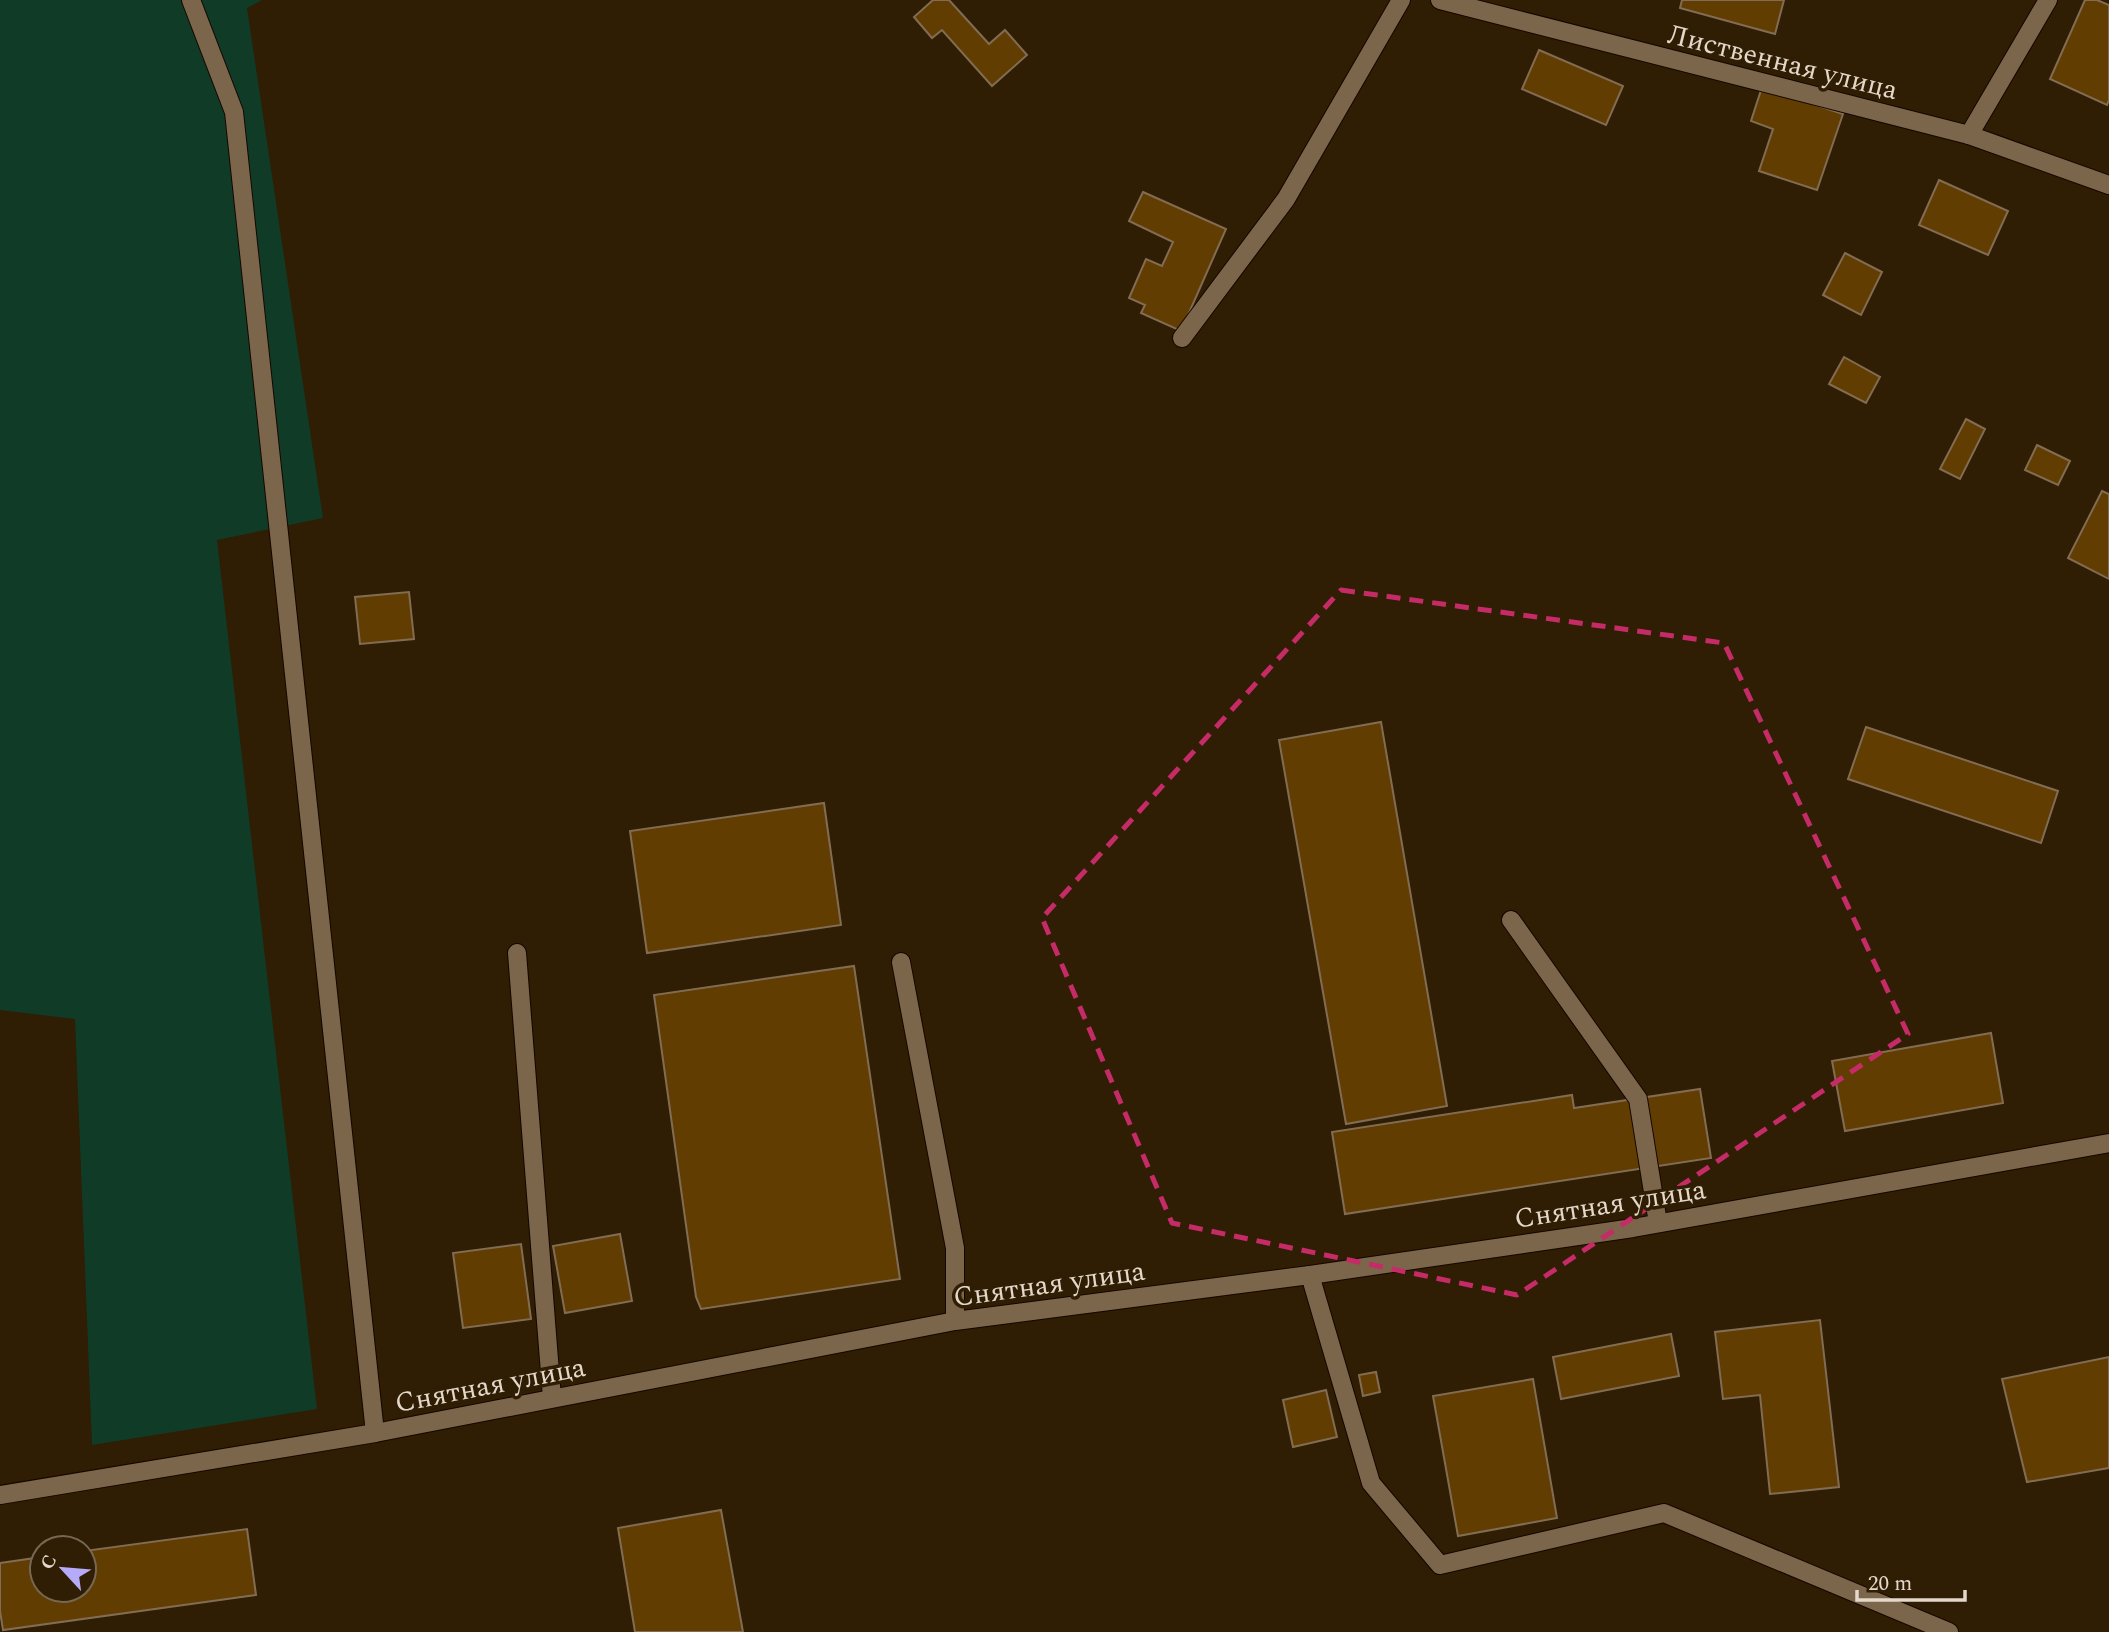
<svg xmlns="http://www.w3.org/2000/svg" width="2109" height="1632" font-family="Spectral,serif">
<style>
.green{fill:#103c27}
.building{fill:#613d02;stroke:#826c53;stroke-width:2}
.lines{fill:none;stroke-linecap:round;stroke-linejoin:round}
.minor-casing{stroke:#160600;stroke-width:20}
.minor{stroke:#7b664c;stroke-width:18}
.marked{fill:none;stroke:#c52b66;stroke-width:5;stroke-dasharray:14 9;stroke-linejoin:round}
.labels{text-anchor:middle;stroke-width:7;stroke-linejoin:round;paint-order:stroke}
.street-label{font-size:28px;fill:#e4d8ca;stroke:#2f1d04}
</style>
<rect width="100%" height="100%" fill="#2f1d04"/>
<polygon class="green" points="0,0 262,0 247,8 323,518 217,540 317,1409 92,1445 75,1019 0,1010"/>
<g class="building">
<polygon points="933,0 949,0 989,44 1005,30 1027,55 992,86 942,30 932,38 914,17"/>
<polygon points="1682,0 1784,0 1775,34 1680,8"/>
<polygon points="2085,0 2097,0 2109,5 2109,100 2107,105 2050,79"/>
<polygon points="1539,50 1623,86 1606,125 1522,89"/>
<polygon points="1762,87 1843,114 1817,190 1759,171 1773,129 1751,121"/>
<polygon points="1939,180 2008,211 1988,255 1919,225"/>
<polygon points="1143,192 1226,229 1181,331 1141,313 1145,305 1129,298 1146,259 1162,266 1173,242 1129,221"/>
<polygon points="1845,253 1882,272 1861,315 1823,295"/>
<polygon points="1844,357 1880,377 1866,403 1829,384"/>
<polygon points="1966,419 1985,429 1960,479 1940,469"/>
<polygon points="2037,445 2070,461 2058,485 2025,470"/>
<polygon points="2102,491 2109,494 2109,579 2068,558"/>
<polygon points="409,592 414,639 360,644 355,597"/>
<polygon points="1381,722 1447,1106 1346,1124 1279,740"/>
<polygon points="1866,727 2058,791 2041,843 1848,779"/>
<polygon points="824,803 841,925 647,953 630,831"/>
<polygon points="854,966 900,1279 701,1309 696,1297 654,995"/>
<polygon points="1991,1033 2003,1103 1845,1131 1832,1061"/>
<polygon points="1700,1089 1711,1158 1345,1214 1332,1132 1572,1095 1574,1108"/>
<polygon points="620,1234 632,1301 565,1313 553,1246"/>
<polygon points="521,1244 531,1319 463,1328 453,1253"/>
<polygon points="1820,1320 1839,1487 1770,1494 1760,1395 1723,1399 1715,1332"/>
<polygon points="1671,1334 1679,1376 1561,1399 1553,1357"/>
<polygon points="2109,1357 2109,1468 2027,1482 2002,1379"/>
<polygon points="1376,1372 1380,1392 1363,1396 1359,1375"/>
<polygon points="1533,1379 1557,1518 1458,1536 1433,1396"/>
<polygon points="1326,1390 1337,1437 1293,1447 1283,1400"/>
<polygon points="721,1510 743,1632 635,1632 618,1528"/>
<polygon points="247,1529 256,1595 3,1630 0,1611 0,1563 42,1557 42,1590 84,1590 84,1551"/>
</g>
<g class="lines">
<g class="minor-casing">
<g id="minor">
<polyline points="191,0 234,112 375,1433"/>
<polyline points="1440,0 1969,135 2109,185"/>
<polyline points="1969,135 2048,0"/>
<polyline points="1182,338 1286,199 1401,0"/>
<polyline points="1511,920 1638,1099 1658,1223"/>
<polyline points="517,953 552,1398"/>
<polyline points="901,962 955,1248 955,1321"/>
<polyline points="1310,1275 1371,1483 1440,1565 1664,1513 1949,1632"/>
<polyline points="0,1495 375,1433 955,1321 1310,1275 1633,1228 2109,1143"/>
</g>
</g>
<use href="#minor" class="minor"/>
</g>
<path class="marked" d="M1341,590L1724,643L1908,1034L1517,1295L1172,1223L1042,918Z"/>
<g class="labels">
<g class="street-label">
<text transform="translate(1783 61) rotate(14)" y="10">Лиственная улица</text>
<text transform="translate(1610 1203) rotate(-9)" y="10">Снятная улица</text>
<text transform="translate(1049 1283) rotate(-8)" y="10">Снятная улица</text>
<text transform="translate(490 1384) rotate(-11)" y="10">Снятная улица</text>
</g>
</g>
<g transform="translate(63 1569) rotate(296)"><circle r="33" fill="#2f1d04" stroke="#776853" stroke-width="2"/>
<path d="M0-5L12 26L0 18L-12 26Z" fill="#b6abf8"/>
<text y="-10" font-size="19" font-weight="bold" text-anchor="middle" fill="#e4d8ca">С</text>
</g>
<path d="M1857 1590v10h108v-10" fill="none" stroke="#e4d8ca" stroke-width="3.5"/>
<text x="1868" y="1590" font-size="21" fill="#e4d8ca" stroke="#2f1d04" stroke-width="5" paint-order="stroke">20 m</text>
</svg>
